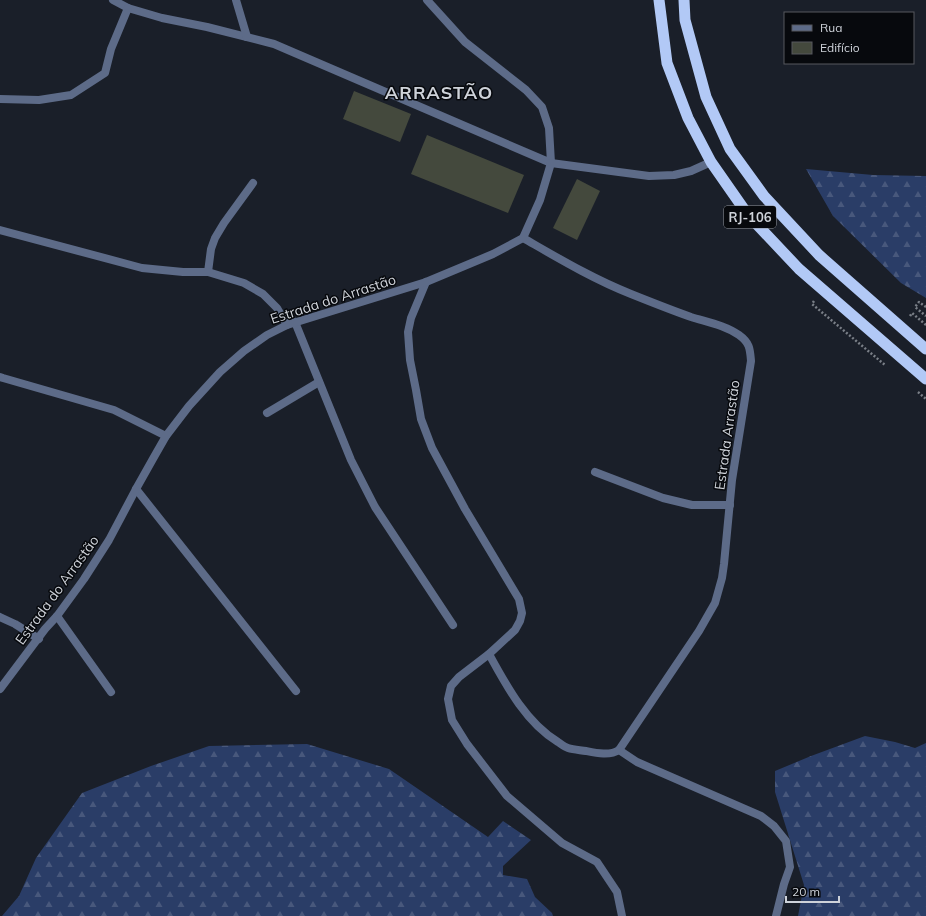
<svg xmlns="http://www.w3.org/2000/svg" width="926" height="916" font-family="Mulish,sans-serif">
<style>
.forest{fill:url(#forest-firs)}
.building{fill:#44493d}
.lines{fill:none;stroke-linecap:round;stroke-linejoin:round}
.path{stroke:#7a7f87;stroke-width:2.5;stroke-dasharray:2 2;stroke-linecap:butt}
.service{stroke:#5d6b88;stroke-width:8}
.minor{stroke:#5d6b88;stroke-width:8}
.tertiary{stroke:#5d6b88;stroke-width:8}
.trunk{stroke:#b2c9f6;stroke-width:11}
.labels{text-anchor:middle;stroke-width:3;stroke-linejoin:round;paint-order:stroke}
.shield{fill:#07090d;stroke:#92969c;stroke-width:1}
.shield-label{font-size:13px;font-weight:bold;fill:#ced2d9}
.street-label{font-size:14px;fill:#ced2d9;stroke:#07090d}
.district-label{font-size:18px;font-weight:bold;letter-spacing:1px;fill:#ced2d9;stroke:#07090d}
</style>
<defs>
<pattern id="forest-firs" width="22" height="20" patternUnits="userSpaceOnUse"><rect width="22" height="20" fill="#2a3d67"/><path d="M5 1l3.5 6h-7zM16 11l3.5 6h-7z" fill="#48587c"/></pattern>
</defs>
<rect width="100%" height="100%" fill="#1a1f29"/>
<g class="forest">
<polygon points="806,169 873,175 926,176 926,298 901,283 833,216"/>
<polygon points="865,736 895,742 915,748 926,743 926,916 798,916 804,885 775,792 775,771 811,756"/>
<polygon points="307,744 389,769 488,837 503,821 531,840 503,866 503,875 527,879 535,897 552,913 553,916 2,916 19,896 36,858 82,793 151,766 209,746"/>
</g>
<g class="building">
<polygon points="354,91 411,114 400,142 343,119"/>
<polygon points="427,135 524,175 508,213 411,174"/>
<polygon points="577,179 600,191 577,240 553,228"/>
</g>
<g class="lines">
<g class="path">
<polyline points="814,301 812,304 885,365"/>
<polyline points="926,307 919,302 915,307 926,316"/>
<polyline points="910,316 912,313 926,325"/>
<polyline points="918,392 926,399"/>
</g>
<g class="service">
<polyline points="208,272 211,249 215,238 224,223 253,183"/>
<polyline points="57,616 111,692"/>
</g>
<g class="minor">
<polyline points="113,0 128,8 162,18 207,27 274,44 551,163 549,128 542,107 526,90 465,42 427,0"/>
<polyline points="236,0 247,37"/>
<polyline points="0,99 39,100 71,95 105,73 111,49 128,8"/>
<polyline points="0,230 142,268 183,272 208,272 244,283 263,294 277,308 287,325"/>
<polyline points="426,282 411,318 408,332 410,360 416,390 421,419 432,448 465,509 519,599 522,613 520,621 515,630 489,654 459,677 451,686 448,699 452,720 467,744 507,796 562,843 597,862 617,892 622,916"/>
<polyline points="295,322 351,460 375,507 453,625"/>
<polyline points="0,377 3,378 114,410 166,436"/>
<polyline points="267,413 319,382"/>
<polyline points="595,472 663,498 692,505 730,505"/>
<polyline points="136,489 296,691"/>
<polyline points="0,617 15,624 39,639"/>
<path d="M489,654C506,685 526,723 558,742C561,744 565,747 568,748C574,750 581,750 586,751C596,753 610,756 619,750L699,631L715,603L722,578L724,564L732,480L751,361C750,349 750,343 739,335C725,325 707,322 691,317C671,310 651,302 631,294C593,279 558,258 523,238"/>
<polyline points="619,750 637,762 761,816 774,826 786,841 790,867 784,884 776,916"/>
</g>
<polyline class="tertiary" points="0,689 45,629 57,616 84,579 109,540 136,489 154,457 166,436 189,406 220,372 244,351 267,335 287,325 426,282 493,254 523,238 540,200 551,163 649,176 674,175 691,171 711,162"/>
<g class="trunk">
<polyline points="659,0 667,63 688,118 711,162 748,215 799,269 926,379"/>
<polyline points="684,0 685,20 706,97 730,149 764,196 819,255 926,349"/>
</g>
</g>
<g class="labels">
<rect class="shield" x="724" y="206" width="52" height="22" rx="3"/>
<g class="shield-label">
<text x="750" y="222">RJ-106</text>
</g>
<g class="street-label">
<text transform="translate(333 299) rotate(-18)" y="5">Estrada do Arrastão</text>
<text transform="translate(727 435) rotate(-82)" y="5">Estrada Arrastão</text>
<text transform="translate(57 590) rotate(-54)" y="5">Estrada do Arrastão</text>
</g>
<g class="district-label">
<text x="439" y="99">ARRASTÃO</text>
</g>
</g>
<rect x="784" y="12" width="130" height="52" fill="#07090d" stroke="#57595f"/>
<rect x="792" y="25" width="20" height="6" fill="#5d6b88" stroke="#57595f"/>
<text x="820" y="32" font-size="12" fill="#ced2d9">Rua</text>
<rect x="792" y="42" width="20" height="12" fill="#44493d" stroke="#57595f"/>
<text x="820" y="52" font-size="12" fill="#ced2d9">Edifício</text>
<path d="M786 896v6h53v-6" fill="none" stroke="#ced2d9" stroke-width="2"/>
<text x="792" y="896" font-size="12" fill="#ced2d9" stroke="#07090d" stroke-width="3" paint-order="stroke">20 m</text>
</svg>
